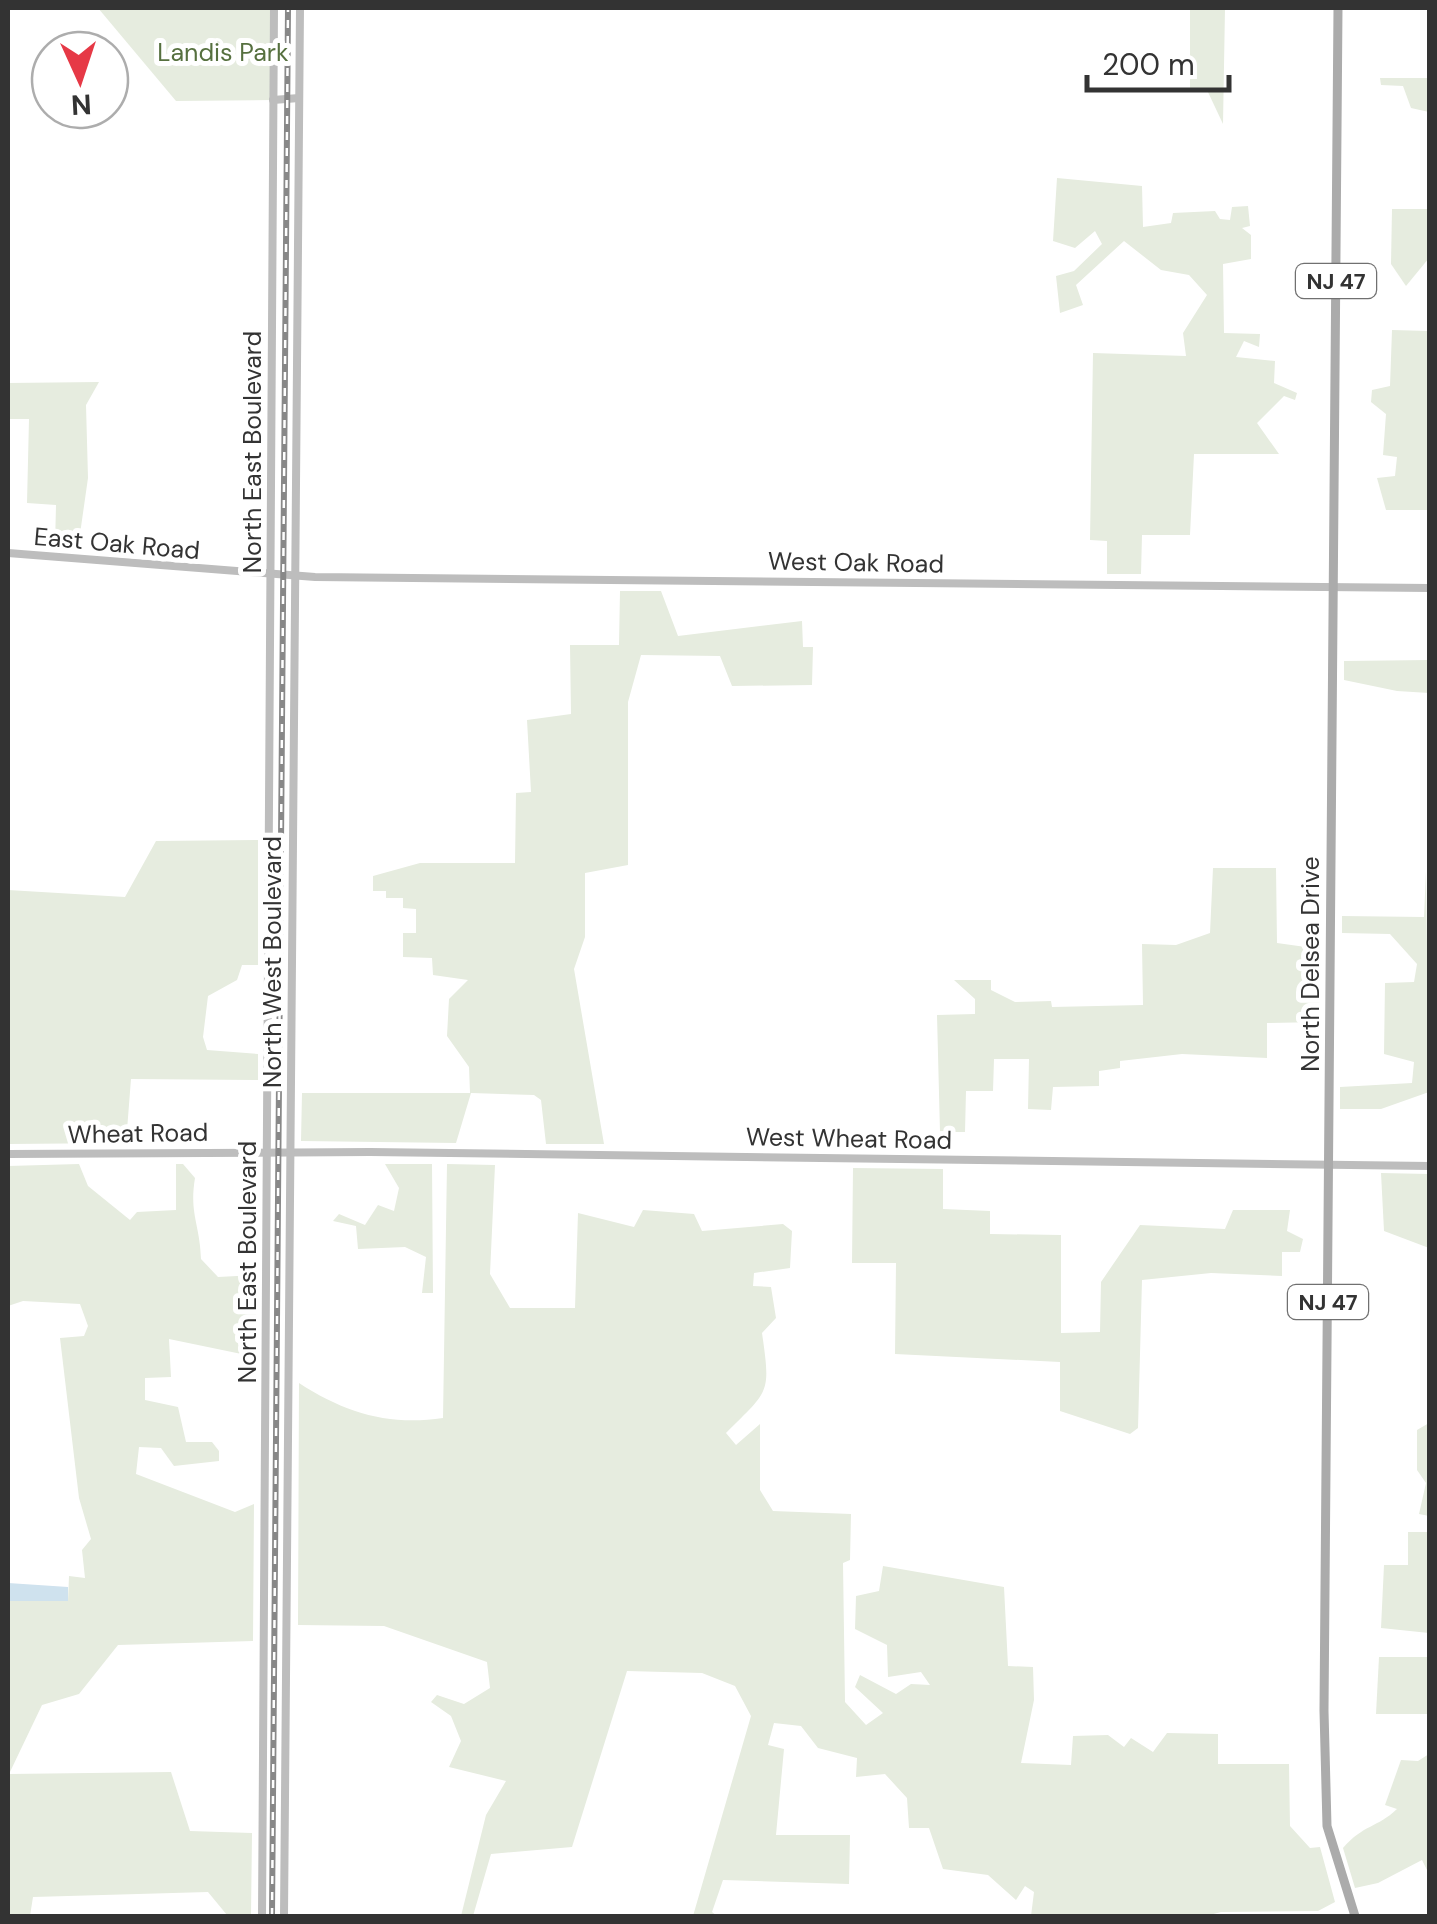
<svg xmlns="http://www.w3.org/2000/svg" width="1437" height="1924" font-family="'DM Sans',sans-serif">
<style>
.green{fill:#e6ecdf}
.water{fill:#cfe2ee}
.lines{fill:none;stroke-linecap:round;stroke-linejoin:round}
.secondary{stroke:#bdbdbd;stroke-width:8}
.primary{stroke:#ababab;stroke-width:9}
.rail-casing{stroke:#888;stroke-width:6}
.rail{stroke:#fff;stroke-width:2.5;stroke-dasharray:8;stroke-linecap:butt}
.labels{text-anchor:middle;stroke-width:10;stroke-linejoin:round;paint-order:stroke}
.shield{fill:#fff;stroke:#707070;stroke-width:2.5}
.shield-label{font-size:22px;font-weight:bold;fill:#333}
.park-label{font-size:25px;fill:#56703f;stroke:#fff}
.street-label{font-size:25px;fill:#333;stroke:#fff}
</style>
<rect width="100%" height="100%" fill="#fff"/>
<g class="green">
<polygon points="98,8 274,8 273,100 176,101"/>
<polygon points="1120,8 1225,8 1223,124 1207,90 1190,90 1190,9"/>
<polygon points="1380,78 1429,78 1429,112 1411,108 1403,86 1381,85"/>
<polygon points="1057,178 1142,186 1143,227 1171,223 1173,213 1215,211 1220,219 1230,220 1232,207 1248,206 1250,226 1242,228 1251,235 1251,259 1223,264 1224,333 1260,334 1259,347 1244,341 1236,357 1275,361 1274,383 1297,393 1295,400 1284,396 1257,423 1279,454 1194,454 1190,535 1142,535 1141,574 1107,574 1107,541 1090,540 1093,353 1186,356 1183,333 1207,295 1189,275 1161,270 1124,241 1076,285 1083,305 1060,313 1056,276 1074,271 1102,244 1095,231 1075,248 1053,241"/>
<polygon points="1392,209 1429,209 1429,258 1406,286 1391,264"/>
<polygon points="1392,330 1429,331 1429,510 1386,510 1377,478 1395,476 1397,457 1383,455 1386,414 1371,402 1372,390 1390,386"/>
<polygon points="99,382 86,405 88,478 78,548 55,546 56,505 27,503 29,419 8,419 8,383"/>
<polygon points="620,591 661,591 678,636 802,621 803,647 813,647 812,685 732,686 720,656 641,655 628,702 628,865 585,873 585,937 574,969 604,1144 546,1144 541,1100 534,1095 471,1093 456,1143 301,1141 302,1093 470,1093 469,1067 447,1036 449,999 468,980 433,975 432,958 403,957 403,933 416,933 416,909 403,908 403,898 386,898 386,891 373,891 373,876 420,863 515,863 516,793 531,792 527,720 571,714 570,645 619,645"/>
<polygon points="1429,660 1429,693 1397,691 1344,680 1344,661"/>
<polygon points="258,840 258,965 242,965 237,980 208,996 203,1037 207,1050 258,1054 258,1080 131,1079 126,1143 8,1144 8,890 125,897 156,841"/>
<polygon points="1213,868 1276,868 1277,943 1320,949 1319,1022 1267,1023 1267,1058 1182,1054 1120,1061 1120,1068 1099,1071 1099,1086 1053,1087 1051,1110 1028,1109 1029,1059 994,1059 993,1091 966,1091 965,1132 940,1132 937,1015 975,1014 975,999 954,980 991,980 991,990 1015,1002 1051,1001 1052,1007 1143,1005 1142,944 1176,945 1210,933"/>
<polygon points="1426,871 1429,1092 1381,1109 1340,1109 1340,1087 1412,1083 1414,1062 1384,1054 1385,983 1414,982 1417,964 1390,934 1342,933 1342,916 1424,917"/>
<path d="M79,1164L88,1186L130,1220L137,1212L176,1210V1164H183L195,1178C189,1214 200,1224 201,1259L218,1277L256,1275V1357L169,1339L171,1377L145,1378V1400L178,1407L186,1442H212L219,1451V1461L174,1466L161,1448L139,1447L136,1474L235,1512L254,1504L253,1641L118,1645L79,1694L42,1705L9,1774L171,1772L190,1831L252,1833L251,1915H227L208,1892L33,1897L30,1916H8V1601H68L69,1576L85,1578L82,1550L91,1539L79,1498L60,1338L84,1336L88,1326L80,1304L23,1301L8,1306V1166Z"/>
<polygon points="385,1164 432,1164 433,1293 422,1293 426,1257 405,1247 358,1249 356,1226 333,1221 339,1214 365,1225 378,1205 394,1211 399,1188"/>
<path d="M447,1164L495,1165L490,1274L510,1308H575L578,1213L634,1227L643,1210L694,1214L702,1231L783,1224L792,1231L790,1268L754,1273L753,1286L771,1287L776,1318L762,1333C771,1395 769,1390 726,1433L736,1445L760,1424V1490L773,1511L851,1514L850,1560L843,1563L845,1702L866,1725L883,1713L855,1687L860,1675L896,1694L911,1684L930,1685L921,1672L888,1677L887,1645L855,1629L856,1596L879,1591L883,1566L1004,1587L1008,1666L1033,1667L1034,1700L1021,1763L1071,1765L1073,1736L1108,1735L1124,1747L1131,1738L1153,1752L1167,1733L1218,1734V1764H1289L1290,1826L1310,1848L1320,1847L1335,1902L1318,1911L1221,1912L1206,1916H1031L1034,1892L1025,1886L1016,1900L988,1875L943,1869L929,1828H909L907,1798L885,1774L856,1777L857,1758L818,1748L801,1726L774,1723L768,1745L784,1749L776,1835H850L849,1884L723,1880L712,1912L717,1916H693L751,1716L735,1686L702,1673L627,1671L572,1847L491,1854L473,1916H461L486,1815L506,1781L449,1767L461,1741L451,1716L431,1702L437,1695L464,1704L490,1688L487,1662L384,1626L298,1625L299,1383C345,1413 389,1426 443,1418Z"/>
<polygon points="853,1168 943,1169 943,1209 990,1211 990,1234 1061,1235 1061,1333 1100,1332 1101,1282 1140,1225 1225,1229 1233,1210 1290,1210 1287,1231 1303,1239 1300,1252 1282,1252 1282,1276 1211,1273 1142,1280 1138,1428 1130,1434 1060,1411 1060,1362 895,1354 896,1263 852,1263"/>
<polygon points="1381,1173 1429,1174 1429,1248 1384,1231"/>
<polygon points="1429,1423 1429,1516 1419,1514 1426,1483 1417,1470 1417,1430"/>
<polygon points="1408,1532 1429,1532 1429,1633 1381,1628 1384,1565 1408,1565"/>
<polygon points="1379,1657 1429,1657 1429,1714 1376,1714"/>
<path d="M1429,1754V1874L1422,1860L1378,1883L1355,1888L1343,1848C1364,1824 1377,1828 1397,1809L1385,1805L1401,1760L1418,1761Z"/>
</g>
<polygon class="water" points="8,1583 68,1587 68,1601 8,1601"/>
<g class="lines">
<g class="secondary">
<polyline points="273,100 299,98"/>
<polyline points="8,553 315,577 1430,588"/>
<polyline points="8,1154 370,1152 1430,1166"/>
<polyline points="262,1916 274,8"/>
<polyline points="284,1916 300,8"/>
</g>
<polyline class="primary" points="1338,8 1324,1711 1327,1826 1355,1916"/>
<g class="rail-casing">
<polyline id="rail" points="272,1916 288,8"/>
</g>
<use href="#rail" class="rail"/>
</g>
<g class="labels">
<g class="shield">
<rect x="1296" y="264" width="80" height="34" rx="8"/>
<rect x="1288" y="1285" width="80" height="34" rx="8"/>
</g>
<g class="shield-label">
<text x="1336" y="289">NJ 47</text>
<text x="1328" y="1310">NJ 47</text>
</g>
<g class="park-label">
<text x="223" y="61">Landis Park</text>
</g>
<g class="street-label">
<text transform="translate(252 452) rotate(-90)" y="9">North East Boulevard</text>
<text transform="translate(117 543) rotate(5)" y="9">East Oak Road</text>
<text transform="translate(856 562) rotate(1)" y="9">West Oak Road</text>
<text transform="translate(272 962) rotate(-90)" y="9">North West Boulevard</text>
<text transform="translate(1310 964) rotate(-90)" y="9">North Delsea Drive</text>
<text transform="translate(138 1133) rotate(-1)" y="9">Wheat Road</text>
<text transform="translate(849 1138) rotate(1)" y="9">West Wheat Road</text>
<text transform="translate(247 1262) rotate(-90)" y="9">North East Boulevard</text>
</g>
</g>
<rect width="1437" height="1924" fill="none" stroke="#333333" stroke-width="20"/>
<g transform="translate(80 80) rotate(177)"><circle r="48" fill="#ffffff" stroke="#adadad" stroke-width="2.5"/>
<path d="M0-8L18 38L0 25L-18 38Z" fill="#e63946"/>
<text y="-15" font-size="28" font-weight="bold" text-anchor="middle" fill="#333333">N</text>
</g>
<path d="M1087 75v15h142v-15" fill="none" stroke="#333333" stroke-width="5"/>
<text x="1102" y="75" font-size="30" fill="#333333" stroke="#ffffff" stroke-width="8" paint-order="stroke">200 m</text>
</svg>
